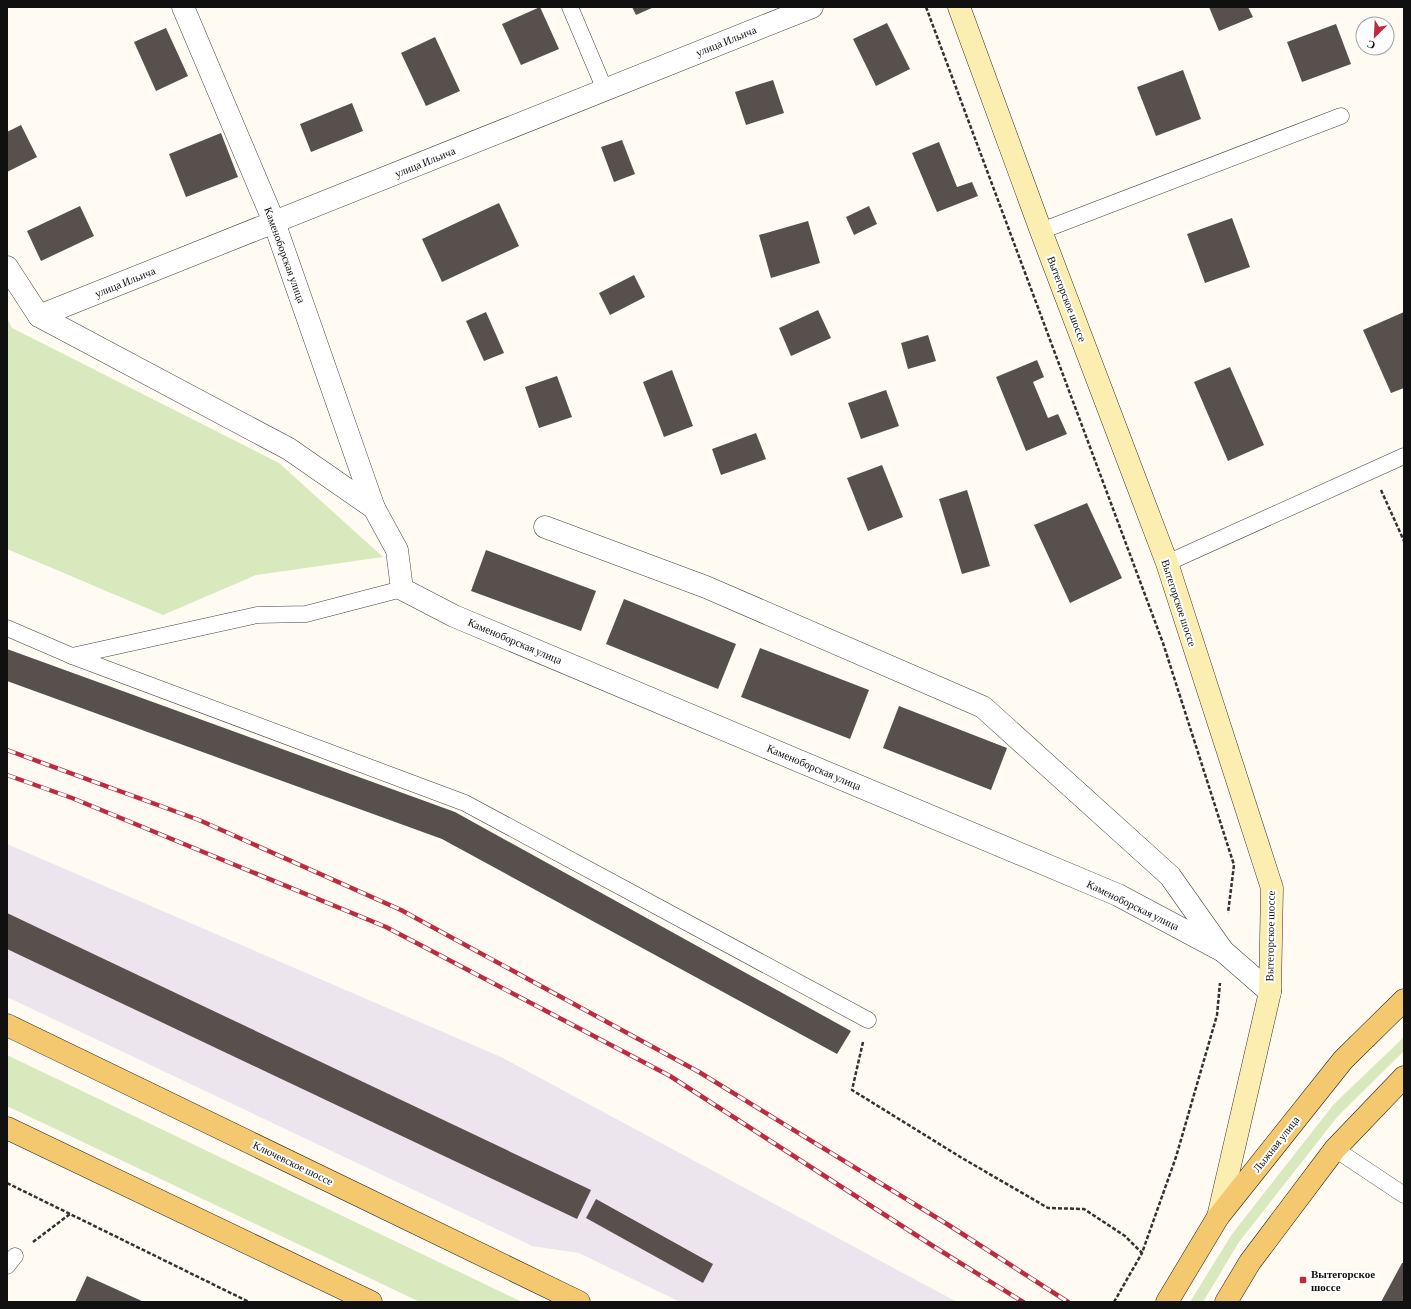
<svg xmlns="http://www.w3.org/2000/svg" width="1411" height="1309" font-family="'Crimson Pro',serif">
<style>
.industrial{fill:#ece5ee}
.green{fill:#d7e9bd}
.building{fill:#58504c}
.lines{fill:none;stroke-linecap:round;stroke-linejoin:round}
.lane-casing{stroke:#434343;stroke-width:17}
.street-casing{stroke:#434343;stroke-width:23}
.secondary-casing{stroke:#323232;stroke-width:23}
.primary-casing{stroke:#212121;stroke-width:23}
.path{stroke:#323232;stroke-width:2.5;stroke-dasharray:4 2;stroke-linecap:butt}
.lane{stroke:#fff;stroke-width:16}
.street{stroke:#fff;stroke-width:22}
.secondary{stroke:#fcedb1;stroke-width:22}
.primary{stroke:#f4c86e;stroke-width:22}
.rail-casing{stroke:#bc2b3f;stroke-width:4.5}
.rail{stroke:#fff;stroke-width:3;stroke-dasharray:9;stroke-linecap:butt}
.poi-dot{fill:#bc2b3f;stroke:#fff;stroke-width:1.5}
.labels{text-anchor:middle;stroke-width:4;stroke-linejoin:round;paint-order:stroke}
.street-label{font-size:11px;fill:#101010;stroke:#fff}
.poi-label{font-size:11px;font-weight:bold;fill:#101010;stroke:#fff;text-anchor:start}
</style>
<rect width="100%" height="100%" fill="#fffbf3"/>
<polygon class="industrial" points="7,844 501,1057 957,1302 680,1302 579,1253 532,1246 7,997"/>
<g class="green">
<polygon points="7,318 12,328 279,463 383,557 256,575 163,615 7,549"/>
<polygon points="1404,1037 1404,1051 1338,1116 1239,1242 1203,1302 1190,1302 1232,1234 1334,1104"/>
<polygon points="7,1055 522,1302 420,1302 7,1106"/>
</g>
<g class="building">
<polygon points="540,7 559,49 521,65 502,24"/>
<polygon points="632,7 654,7 636,15"/>
<polygon points="1209,7 1248,7 1253,17 1219,31"/>
<polygon points="887,23 910,69 876,86 853,39"/>
<polygon points="1336,24 1351,64 1302,82 1287,42"/>
<polygon points="166,28 188,76 156,91 134,42"/>
<polygon points="435,37 460,91 426,106 401,53"/>
<polygon points="1183,70 1201,119 1156,136 1137,87"/>
<polygon points="773,80 784,113 746,125 735,92"/>
<polygon points="352,103 363,131 311,152 300,124"/>
<polygon points="21,125 37,157 7,172 7,132"/>
<polygon points="221,133 238,177 186,197 169,154"/>
<polygon points="622,140 635,174 614,182 601,147"/>
<polygon points="939,142 957,187 972,182 978,196 937,212 912,153"/>
<polygon points="499,203 519,246 442,282 422,239"/>
<polygon points="80,206 94,236 41,261 27,231"/>
<polygon points="869,206 877,224 854,235 846,217"/>
<polygon points="1232,218 1250,267 1205,283 1187,234"/>
<polygon points="808,221 820,263 771,278 759,235"/>
<polygon points="634,275 645,297 610,315 599,293"/>
<polygon points="818,310 831,338 791,356 779,328"/>
<polygon points="486,312 504,353 484,361 466,321"/>
<polygon points="1404,312 1404,388 1391,393 1363,330"/>
<polygon points="928,335 936,361 908,369 901,343"/>
<polygon points="1037,360 1044,377 1033,382 1048,418 1058,414 1067,434 1026,451 996,377"/>
<polygon points="1230,367 1264,445 1228,461 1194,382"/>
<polygon points="672,370 693,426 664,437 643,382"/>
<polygon points="557,376 572,417 539,428 525,387"/>
<polygon points="886,390 899,426 861,439 848,403"/>
<polygon points="756,433 766,459 721,475 712,449"/>
<polygon points="882,465 903,517 868,531 847,478"/>
<polygon points="967,490 990,566 962,574 939,499"/>
<polygon points="1087,503 1122,578 1070,603 1034,525"/>
<polygon points="486,550 596,591 581,631 471,591"/>
<polygon points="624,599 736,644 718,689 606,644"/>
<polygon points="760,648 869,690 850,739 741,697"/>
<polygon points="7,649 455,812 851,1031 837,1054 442,839 7,681"/>
<polygon points="899,706 1007,748 991,790 883,748"/>
<polygon points="7,913 591,1190 577,1219 7,949"/>
<polygon points="596,1199 713,1264 703,1283 586,1218"/>
<polygon points="1402,1263 1404,1263 1404,1302 1381,1302"/>
<polygon points="87,1276 144,1302 75,1302"/>
</g>
<g class="lines">
<g class="lane-casing">
<g id="lane">
<polyline points="570,7 605,90"/>
<polyline points="1041,231 1341,116"/>
<polyline points="1167,563 1404,456"/>
<polyline points="7,628 72,656 465,803 868,1020"/>
<polyline points="72,656 257,615 306,614 402,589"/>
<polyline points="1335,1149 1404,1195"/>
<polyline points="7,1266 15,1256"/>
</g>
</g>
<g class="street-casing">
<g id="street">
<polyline points="183,7 274,222 374,508"/>
<polyline points="7,267 39,316 289,449 374,508 397,550 402,589 454,616 1118,895 1223,951"/>
<polyline points="39,316 812,7"/>
<polyline points="545,527 706,587 983,707 1170,876 1223,951 1270,992"/>
</g>
</g>
<g class="secondary-casing">
<polyline id="secondary" points="959,7 1041,231 1167,563 1272,888 1270,992 1218,1217"/>
</g>
<g class="primary-casing">
<g id="primary">
<polyline points="7,1025 579,1302"/>
<polyline points="7,1128 371,1302"/>
<polyline points="1167,1302 1218,1217 1343,1060 1404,1000"/>
<polyline points="1226,1302 1250,1262 1335,1149 1404,1077"/>
</g>
</g>
<g class="path">
<polyline points="926,7 1163,643 1234,865 1228,913"/>
<polyline points="1381,490 1404,541"/>
<polyline points="863,1042 852,1090 962,1158 1048,1208 1084,1209 1125,1236 1142,1253 1176,1157 1217,1015 1220,983"/>
<polyline points="7,1183 249,1302"/>
<polyline points="33,1242 70,1214"/>
<polyline points="1114,1302 1142,1253"/>
</g>
<use href="#lane" class="lane"/>
<use href="#street" class="street"/>
<use href="#secondary" class="secondary"/>
<use href="#primary" class="primary"/>
<g class="rail-casing">
<g id="rail">
<polyline points="7,750 199,820 401,910 699,1072 947,1224 1068,1302"/>
<polyline points="7,775 72,798 386,927 670,1076 933,1246 1023,1302"/>
</g>
</g>
<use href="#rail" class="rail"/>
</g>
<rect class="poi-dot" x="1299" y="1276" width="8" height="8" rx="2"/>
<g class="labels">
<g class="street-label">
<text transform="translate(726 41) rotate(-22)" y="4">улица Ильича</text>
<text transform="translate(425 162) rotate(-22)" y="4">улица Ильича</text>
<text transform="translate(285 255) rotate(70)" y="4">Каменоборская улица</text>
<text transform="translate(125 282) rotate(-22)" y="4">улица Ильича</text>
<text transform="translate(1067 299) rotate(69)" y="4">Вытегорское шоссе</text>
<text transform="translate(1179 603) rotate(72)" y="4">Вытегорское шоссе</text>
<text transform="translate(515 641) rotate(23)" y="4">Каменоборская улица</text>
<text transform="translate(814 767) rotate(23)" y="4">Каменоборская улица</text>
<text transform="translate(1133 905) rotate(26)" y="4">Каменоборская улица</text>
<text transform="translate(1270 936) rotate(-89)" y="4">Вытегорское шоссе</text>
<text transform="translate(1276 1144) rotate(-52)" y="4">Лыжная улица</text>
<text transform="translate(293 1163) rotate(26)" y="4">Ключевское шоссе</text>
</g>
<g class="poi-label">
<text x="1311" y="1278">Вытегорское<tspan x="1311" dy="13">шоссе</tspan></text>
</g>
</g>
<rect width="1411" height="1309" fill="none" stroke="#101010" stroke-width="16"/>
<g transform="translate(1375 36) rotate(204)"><circle r="19" fill="#ffffff" stroke="#9f9f9f"/>
<path d="M0-3L7 15L0 10L-7 15Z" fill="#bc2b3f"/>
<text y="-6" font-size="11" font-weight="bold" text-anchor="middle" fill="#101010">С</text>
</g>
</svg>
